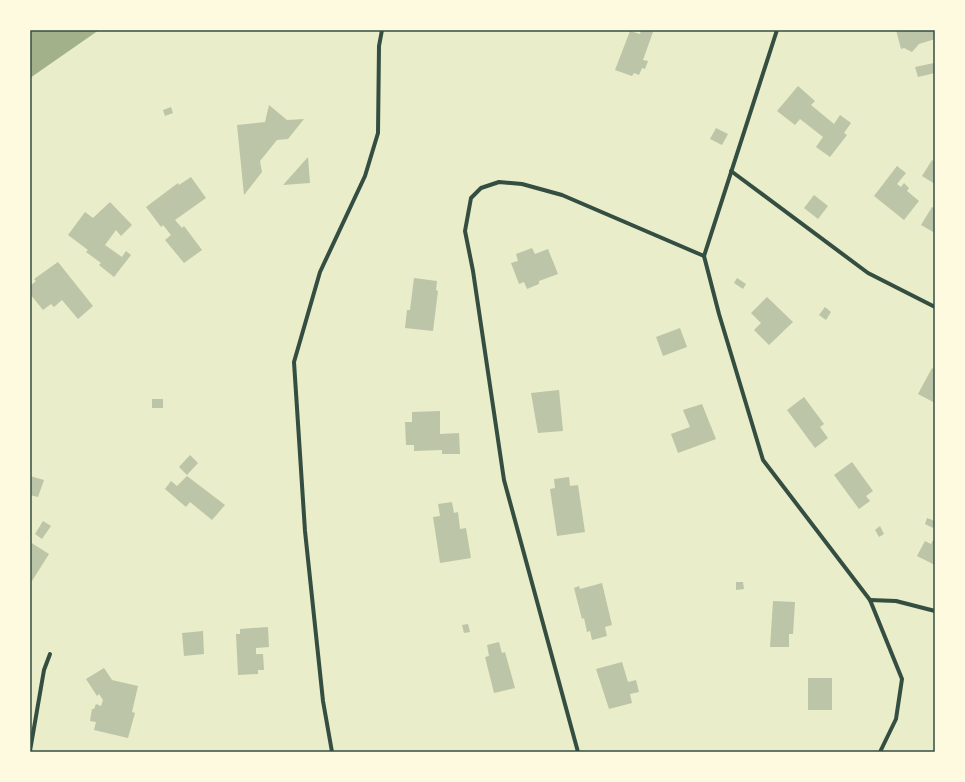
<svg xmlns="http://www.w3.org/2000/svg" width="965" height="782" font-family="Barlow,sans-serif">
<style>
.water{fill:#a3b18a}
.building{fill:#bcc5a7}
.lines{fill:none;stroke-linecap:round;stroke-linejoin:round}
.minor{stroke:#344e41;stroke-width:4}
.neatline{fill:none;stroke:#344e41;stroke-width:1.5}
</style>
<rect width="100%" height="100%" fill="#e9edc9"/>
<polygon class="water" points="30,30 99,30 30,78"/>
<g class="building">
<polygon points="641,30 653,32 643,60 648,61 645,69 642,68 639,75 634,73 632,76 615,70 630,31 640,34"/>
<polygon points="896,30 935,30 935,39 919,44 912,52 904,48 901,49"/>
<polygon points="934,63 935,73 918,77 915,67"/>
<polygon points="798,86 815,101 811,105 834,124 840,115 851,123 844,133 847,135 830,157 816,147 823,137 800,119 795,125 777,111"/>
<polygon points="269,105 287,120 304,119 288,139 277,140 260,161 262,172 244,195 237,125 265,122"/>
<polygon points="171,107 173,113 165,116 163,110"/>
<polygon points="716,128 728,134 722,145 710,139"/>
<polygon points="308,157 310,183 283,185"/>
<polygon points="932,160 935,162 935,184 922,176"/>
<polygon points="897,166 906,173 897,184 901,187 904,183 909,188 907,191 919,201 904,220 874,196"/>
<polygon points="191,177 206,198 175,220 182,228 184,226 202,250 184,263 165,240 171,235 163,225 161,227 146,207 178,183 179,185"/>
<polygon points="814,195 828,206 818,219 804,208"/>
<polygon points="110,202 132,225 121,236 116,230 105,245 122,257 126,251 131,255 114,277 99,265 101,263 86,252 88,250 68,235 85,212 93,218"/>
<polygon points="932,207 935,208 935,233 921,225"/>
<polygon points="532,248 535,254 548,249 558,274 539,281 539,284 527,289 524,282 519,284 511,263 518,261 516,254"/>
<polygon points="58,262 93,306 78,319 62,300 54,307 51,304 43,310 30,294 30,286 36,281 34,279"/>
<polygon points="414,278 437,281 436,290 438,291 433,331 405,328 407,310 410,310"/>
<polygon points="737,278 746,284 743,289 734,283"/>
<polygon points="767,297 793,322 769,345 754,330 761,323 751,313"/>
<polygon points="825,307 831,312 826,320 819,315"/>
<polygon points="680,328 687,347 663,356 656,337"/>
<polygon points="932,368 935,370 935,403 918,394"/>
<polygon points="559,390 563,431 538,433 531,393"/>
<polygon points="804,397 824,424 820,427 828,438 815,448 787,410"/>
<rect x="152" y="399" width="11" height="9"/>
<polygon points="702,404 716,439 678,453 671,434 690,427 683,410"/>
<polygon points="440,411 440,434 459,433 460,454 442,454 442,450 414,451 414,445 406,445 405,422 412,422 412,412"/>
<polygon points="190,455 198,463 187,475 179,467"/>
<polygon points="852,462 873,491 866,496 870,501 859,509 834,475"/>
<polygon points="30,476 44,480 38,497 30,495"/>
<polygon points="187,476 225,505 212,520 190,502 186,507 165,489 171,481 177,486"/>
<polygon points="569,477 570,486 578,485 585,532 557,536 550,489 555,488 554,479"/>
<polygon points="452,502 454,513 458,512 460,529 466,528 471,558 440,563 433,517 440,516 438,504"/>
<polygon points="927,518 935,521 933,528 925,524"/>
<polygon points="43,521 51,526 42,539 35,534"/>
<polygon points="880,526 884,534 879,537 875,530"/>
<polygon points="933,540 935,541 935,565 917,556 925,541 931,544"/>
<polygon points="30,542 49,554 30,584"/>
<polygon points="736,582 743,582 744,589 736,590"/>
<polygon points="602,583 612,625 605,627 607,636 592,640 590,631 587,632 584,618 582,619 574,588 579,586 580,589"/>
<polygon points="773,601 795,602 793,634 789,634 789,647 770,647"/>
<polygon points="468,624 470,632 464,633 462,625"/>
<polygon points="268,627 269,647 256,648 256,654 263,654 264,670 258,670 258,674 238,675 236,634 240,634 240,629"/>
<polygon points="203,631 204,654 184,656 182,633"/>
<polygon points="499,642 502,653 505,652 515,688 494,693 485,657 489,656 487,645"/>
<polygon points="622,662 628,682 636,680 639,692 630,694 632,703 609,709 596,669"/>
<polygon points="104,668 112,680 138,686 132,712 135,713 128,738 94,730 96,722 90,721 92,709 94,709 96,704 101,706 103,700 99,694 97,696 86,679"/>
<rect x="808" y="678" width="24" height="32"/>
</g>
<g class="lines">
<g class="minor">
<polyline points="777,30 704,256 719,314 763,460 870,600 902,679 896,719 880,752"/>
<polyline points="731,171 868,273 935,307"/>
<polyline points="870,600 896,601 935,611"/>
<polyline points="30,751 44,670 50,654"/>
<polyline points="332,752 323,701 305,531 294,362 320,272 365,176 378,133 379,46 382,30"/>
<polyline points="578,752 504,480 473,271 465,231 471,198 481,188 499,182 522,184 562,195 704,256"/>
</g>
</g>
<rect width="965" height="782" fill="none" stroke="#fefae0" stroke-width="62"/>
<rect x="31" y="31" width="903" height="720" class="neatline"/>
</svg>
